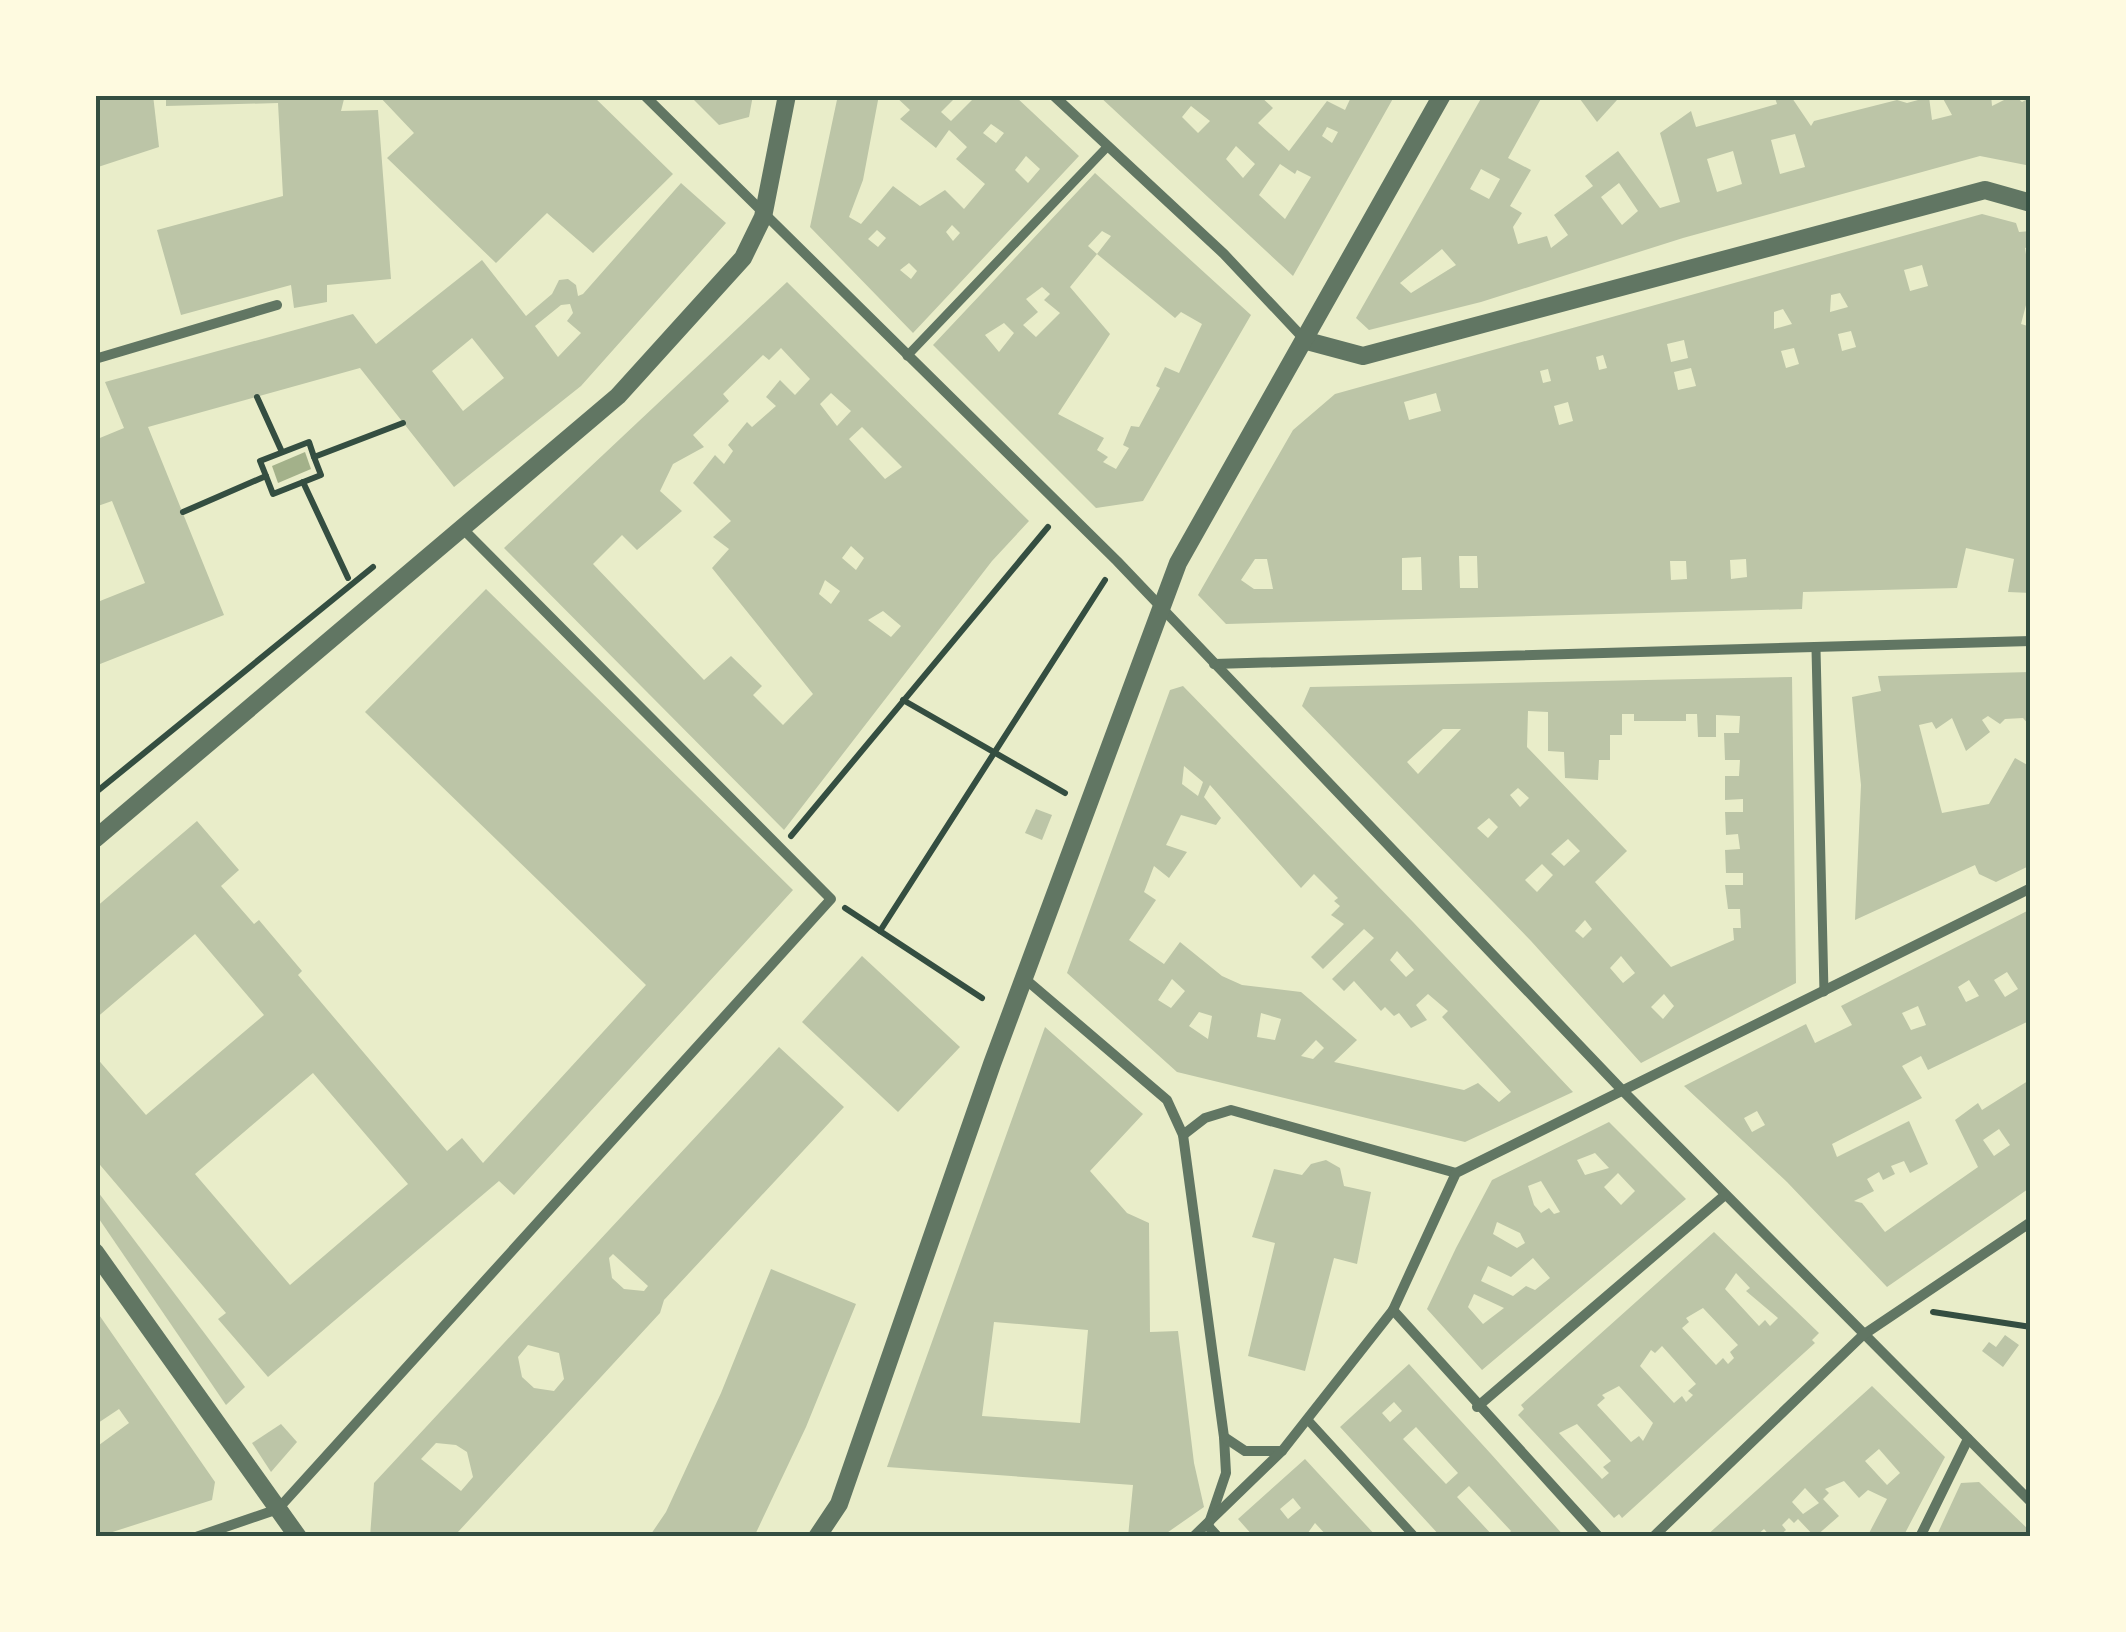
<svg xmlns="http://www.w3.org/2000/svg" width="2126" height="1632" font-family="Ubuntu,sans-serif">
<style>
.water{fill:#a3b18a}
.building{fill:#bcc5a7;fill-rule:evenodd}
.lines{fill:none;stroke-linecap:round;stroke-linejoin:round}
.path{stroke:#344e41;stroke-width:6}
.pedestrian{stroke:#617663;stroke-width:9}
.minor{stroke:#617663;stroke-width:10}
.tertiary{stroke:#617663;stroke-width:18}
.neatline{fill:none;stroke:#344e41;stroke-width:4}
</style>
<rect width="100%" height="100%" fill="#e9edc9"/>
<polygon class="water" points="305,452 311,469 278,483 272,466"/>
<g class="building">
<polygon points="95,95 153,95 159,147 95,168"/>
<polygon points="166,95 345,95 341,111 378,110 391,279 327,285 327,302 294,308 291,285 181,315 157,230 283,196 278,103 166,106"/>
<polygon points="378,95 592,95 673,174 593,253 547,213 496,263 387,158 414,133"/>
<polygon points="689,95 753,95 749,117 719,125"/>
<path d="M838,95H879L863,180L849,217L861,224L893,186L920,206L945,190L964,209L985,184L956,159L967,147L949,130L936,148L900,119L910,110L894,95H958L941,112L951,121L977,95H1014L1079,156L913,333L810,227ZM991,124L1004,133L996,143L983,133ZM1026,156L1040,169L1028,183L1015,170ZM952,225L960,233L953,241L946,232ZM877,230L886,238L878,247L868,239ZM909,263L917,271L911,279L900,270Z"/>
<path d="M1098,95H1259L1273,108L1258,123L1289,151L1327,101L1345,110L1352,95H1395L1293,276ZM1191,106L1210,121L1198,133L1182,117ZM1327,127L1338,132L1332,143L1322,136ZM1236,146L1255,164L1243,178L1226,159ZM1280,164L1295,174L1297,170L1311,177L1285,219L1259,195Z"/>
<path d="M1483,95H1543L1508,158L1531,170L1510,206L1522,213L1513,227L1518,244L1547,236L1551,248L1568,235L1554,215L1593,186L1585,176L1618,151L1660,208L1680,202L1660,133L1691,111L1696,127L1777,104L1774,95H1790L1811,126L1814,121L1897,100L1907,103L1929,97L1932,120L1952,115L1941,95L1964,99L1991,95L1992,106L2014,95L2022,102L2031,97V166L1980,156L1683,238L1481,302L1369,330L1356,318ZM1795,134L1805,167L1780,174L1771,140ZM1733,151L1742,184L1717,192L1707,159ZM1481,169L1500,179L1489,199L1470,189ZM1619,183L1638,211L1622,225L1601,197ZM1442,249L1456,265L1411,293L1400,283Z"/>
<polygon points="1577,95 1613,95 1617,100 1597,122"/>
<path d="M1095,173L1251,315L1143,501L1096,508L933,345ZM1102,231L1111,236L1097,254L1175,318L1181,312L1202,324L1179,373L1165,367L1156,386L1160,388L1139,427L1131,426L1123,445L1129,448L1116,469L1103,462L1108,457L1097,450L1104,438L1058,414L1110,334L1070,287L1097,254L1088,246ZM1042,287L1050,294L1044,300L1060,313L1036,337L1023,325L1038,312L1026,299ZM1004,323L1014,333L999,352L985,335Z"/>
<path d="M681,183L726,223L581,386L454,487L360,368L148,427L224,615L95,666V603L145,583L112,501L95,507V440L124,428L105,382L353,314L376,344L482,260L526,316L552,294L559,280L568,279L576,285L578,296L583,294ZM570,304L573,313L567,321L581,333L558,357L535,326L561,305ZM472,338L504,378L463,411L432,371Z"/>
<path d="M1982,214L2016,223L2019,232L2031,231V246L2025,248L2031,286L2021,324L2031,327V593L2008,592L2014,559L1966,548L1957,588L1803,592L1802,609L1226,624L1198,595L1293,430L1335,394ZM1922,265L1928,286L1910,291L1904,270ZM1840,293L1848,307L1830,312L1831,295ZM1783,309L1792,324L1774,329V312ZM1851,331L1856,347L1842,351L1838,334ZM1684,340L1688,358L1671,362L1667,344ZM1794,348L1799,364L1786,368L1781,351ZM1603,355L1607,368L1599,370L1596,357ZM1691,368L1696,386L1678,390L1674,372ZM1548,369L1551,381L1543,383L1540,371ZM1436,393L1441,411L1409,420L1404,402ZM1568,402L1573,421L1559,425L1554,406ZM1459,556H1477L1478,588H1460ZM1421,557L1422,590H1402V558ZM1255,559H1267L1273,589H1254L1241,580ZM1746,559L1747,577L1731,579L1730,560ZM1670,561H1686L1687,579L1671,580Z"/>
<path d="M787,282L1029,521L992,561L784,830L504,548ZM781,348L810,379L795,395L780,380L766,397L776,406L752,427L747,422L728,445L733,451L724,464L715,455L693,483L731,521L713,537L729,549L712,568L813,694L783,725L753,695L762,686L731,656L704,680L593,564L622,535L637,550L682,511L660,491L673,464L704,447L693,435L729,401L723,394L763,355L769,360ZM831,393L851,411L837,426L820,404ZM862,427L902,467L885,479L849,439ZM851,546L864,558L856,570L842,558ZM825,580L840,591L831,604L819,594ZM883,611L901,626L891,637L868,620Z"/>
<path d="M486,589L793,890L514,1195L499,1181L268,1377L218,1319L226,1313L95,1159V1056L146,1115L264,1015L195,934L95,1019V908L197,821L239,870L221,886L254,924L259,920L302,971L298,975L447,1151L462,1138L483,1163L646,985L365,712ZM313,1073L408,1184L290,1285L195,1174Z"/>
<polygon points="2031,672 2031,727 2023,718 2005,719 2000,724 1988,716 1982,720 1990,732 1966,751 1952,718 1936,729 1932,722 1919,725 1942,813 1989,804 2015,758 2031,767 2031,865 1996,882 1979,874 1975,865 1855,920 1861,785 1852,697 1881,691 1878,676"/>
<path d="M1792,677L1796,983L1641,1063L1531,941L1302,706L1310,687ZM1528,711L1548,712V751L1564,752L1565,778L1598,780L1599,760H1610V735H1622V714H1634V721H1686V714H1697L1698,737H1716V715L1740,716L1739,733H1724L1725,760H1740L1739,776H1725V800L1743,799V812H1725L1726,835L1738,834L1740,849L1725,850L1726,873H1743V885H1725L1728,909H1740L1741,928H1733L1734,940L1671,967L1595,882L1627,851L1527,747ZM1443,729H1461L1418,774L1407,762ZM1518,788L1529,798L1520,807L1510,795ZM1489,818L1498,827L1488,838L1477,828ZM1568,839L1580,851L1564,866L1551,854ZM1542,864L1553,875L1537,892L1525,880ZM1585,920L1592,929L1583,938L1575,931ZM1621,956L1635,973L1623,983L1610,968ZM1664,994L1674,1006L1663,1019L1651,1007Z"/>
<path d="M1183,686L1413,922L1573,1092L1465,1142L1177,1072L1067,973L1170,690ZM1184,766L1203,782L1198,796L1182,784ZM1210,785L1301,888L1314,874L1338,898L1334,901L1340,906L1331,915L1344,924L1311,957L1323,969L1364,929L1374,938L1332,979L1344,991L1354,981L1381,1011L1385,1007L1394,1016L1399,1013L1411,1028L1427,1020L1416,1005L1428,994L1448,1011L1442,1017L1511,1092L1499,1102L1478,1083L1464,1090L1334,1062L1357,1040L1301,992L1242,985L1222,976L1180,942L1164,964L1129,940L1156,900L1144,892L1154,866L1169,878L1187,852L1166,845L1181,815L1216,825L1221,818L1204,797ZM1397,951L1414,970L1406,977L1390,960ZM1172,979L1185,991L1171,1008L1158,1000ZM1199,1012L1212,1016L1208,1039L1189,1026ZM1261,1013L1281,1019L1275,1040L1257,1037ZM1316,1040L1324,1048L1313,1059L1301,1056Z"/>
<polygon points="1036,809 1052,815 1042,840 1025,833"/>
<path d="M2031,909V1020L1928,1070L1921,1056L1902,1066L1922,1098L1832,1144L1837,1157L1909,1121L1928,1164L1910,1173L1904,1161L1891,1166L1895,1174L1883,1180L1879,1172L1867,1179L1874,1191L1854,1201L1862,1203L1885,1232L1978,1167L1955,1120L1978,1103L1982,1110L2031,1079V1187L1887,1287L1787,1182L1684,1086L1806,1024L1815,1043L1852,1025L1841,1006ZM2007,972L2018,989L2005,997L1994,980ZM1969,980L1979,996L1966,1002L1958,987ZM1918,1006L1926,1025L1911,1030L1902,1013ZM1757,1111L1765,1125L1752,1132L1744,1118ZM1999,1129L2010,1145L1994,1156L1983,1140Z"/>
<polygon points="862,956 960,1047 898,1112 802,1022"/>
<path d="M1045,1027L1143,1114L1090,1171L1127,1213L1149,1223L1150,1332L1178,1331L1194,1463L1204,1507L1161,1537H1128L1133,1485L887,1467ZM994,1322L1088,1330L1080,1423L982,1416Z"/>
<path d="M779,1047L844,1107L664,1300L660,1313L458,1532L459,1537H370L374,1483ZM613,1254L648,1286L644,1291L624,1289L612,1278L609,1258ZM528,1345L559,1353L564,1379L554,1391L534,1388L522,1377L518,1357ZM436,1443L456,1445L467,1452L473,1477L461,1491L421,1459Z"/>
<path d="M1609,1122L1686,1199L1482,1370L1427,1309L1456,1248L1492,1180ZM1595,1153L1609,1168L1585,1175L1577,1160ZM1618,1173L1635,1191L1621,1205L1604,1187ZM1541,1181L1560,1212L1554,1214L1549,1208L1541,1213L1534,1205L1528,1186ZM1497,1222L1520,1233L1525,1243L1517,1248L1493,1234ZM1533,1258L1550,1278L1535,1290L1526,1286L1513,1296L1481,1281L1488,1266L1511,1277ZM1474,1294L1504,1308L1483,1324L1468,1307Z"/>
<polygon points="1326,1160 1340,1168 1344,1186 1371,1192 1357,1264 1334,1258 1305,1371 1248,1356 1275,1243 1252,1237 1274,1169 1302,1175 1311,1164"/>
<polygon points="95,1188 245,1387 226,1405 95,1213"/>
<path d="M1714,1232L1819,1333L1812,1340L1815,1343L1622,1518L1619,1514L1614,1518L1518,1415L1524,1409L1521,1405ZM1736,1273L1750,1288L1746,1291L1778,1318L1770,1326L1765,1320L1759,1326L1725,1289ZM1703,1308L1738,1345L1730,1352L1734,1358L1728,1364L1723,1358L1716,1365L1682,1328L1689,1322L1686,1318ZM1662,1346L1696,1384L1688,1391L1693,1395L1686,1402L1682,1396L1674,1403L1640,1366L1651,1350L1655,1353ZM1619,1386L1653,1423L1643,1441L1639,1436L1631,1442L1597,1405L1605,1398L1602,1395ZM1577,1424L1611,1461L1603,1467L1609,1473L1602,1479L1559,1433Z"/>
<polygon points="771,1269 856,1304 806,1427 754,1537 649,1537 666,1512 721,1393"/>
<polygon points="95,1309 215,1482 212,1500 97,1537 95,1448 129,1423 119,1409 95,1425"/>
<polygon points="2005,1335 2019,1345 2003,1367 1982,1351 1989,1342 1996,1347"/>
<path d="M1409,1364L1491,1454L1565,1537H1505L1511,1531L1469,1486L1457,1497L1494,1537H1441L1340,1427ZM1394,1402L1402,1411L1390,1422L1382,1413ZM1416,1427L1458,1473L1446,1484L1403,1439Z"/>
<path d="M1872,1386L1945,1457L1903,1537H1867L1887,1499L1868,1490L1859,1498L1844,1481L1825,1489L1829,1493L1823,1499L1839,1516L1815,1537L1798,1519L1794,1523L1789,1518L1782,1525L1786,1530L1778,1537H1771L1764,1529L1755,1537H1705ZM1879,1449L1900,1473L1887,1485L1865,1461ZM1805,1488L1819,1503L1803,1514L1792,1502Z"/>
<polygon points="281,1424 297,1442 271,1472 252,1443"/>
<path d="M1305,1459L1377,1537H1328L1315,1523L1305,1537H1254L1238,1519ZM1293,1498L1301,1508L1288,1519L1280,1509Z"/>
<polygon points="1979,1482 2031,1532 2031,1537 1936,1537 1961,1483"/>
</g>
<g class="lines">
<g class="path">
<polyline points="257,397 282,452"/>
<polyline points="266,476 260,461 309,442 314,457"/>
<polyline points="303,482 348,578"/>
<polyline points="183,512 266,476 273,494 321,475 314,457 403,423"/>
<polyline points="903,700 1065,793"/>
<polyline points="95,793 373,567"/>
<polyline points="791,836 1048,527"/>
<polyline points="845,908 982,998"/>
<polyline points="880,931 1105,580"/>
<polyline points="1933,1312 2031,1327"/>
</g>
<g class="pedestrian">
<polyline points="907,356 1108,146"/>
<polyline points="1816,649 1824,992"/>
<polyline points="1307,1419 1415,1537"/>
</g>
<g class="minor">
<polyline points="644,95 1117,561 1622,1090 2031,1502"/>
<polyline points="1053,95 1224,254 1306,341"/>
<polyline points="95,359 277,305"/>
<polyline points="1214,664 2031,641"/>
<polyline points="1024,978 1167,1100 1183,1135 1224,1437 1226,1473 1208,1526 1218,1537"/>
<polyline points="1183,1135 1205,1118 1231,1110 1456,1173"/>
<polyline points="1393,1310 1599,1537"/>
<polyline points="1477,1407 1725,1195"/>
<polyline points="1224,1437 1245,1451 1282,1451"/>
<polyline points="196,1537 278,1509 831,899 462,528"/>
<polyline points="1193,1537 1282,1451 1393,1310 1456,1173 2031,888"/>
<polyline points="1653,1537 1863,1335 2031,1222"/>
<polyline points="1920,1537 1968,1439"/>
</g>
<g class="tertiary">
<polyline points="1307,341 1363,356 1985,190 2031,203"/>
<polyline points="95,839 618,396 743,258 763,217 787,95"/>
<polyline points="95,1252 298,1537"/>
<polyline points="817,1537 839,1504 992,1064 1178,563 1442,95"/>
</g>
</g>
<rect width="2126" height="1632" fill="none" stroke="#fefae0" stroke-width="195"/>
<rect x="98" y="98" width="1930" height="1436" class="neatline"/>
</svg>
